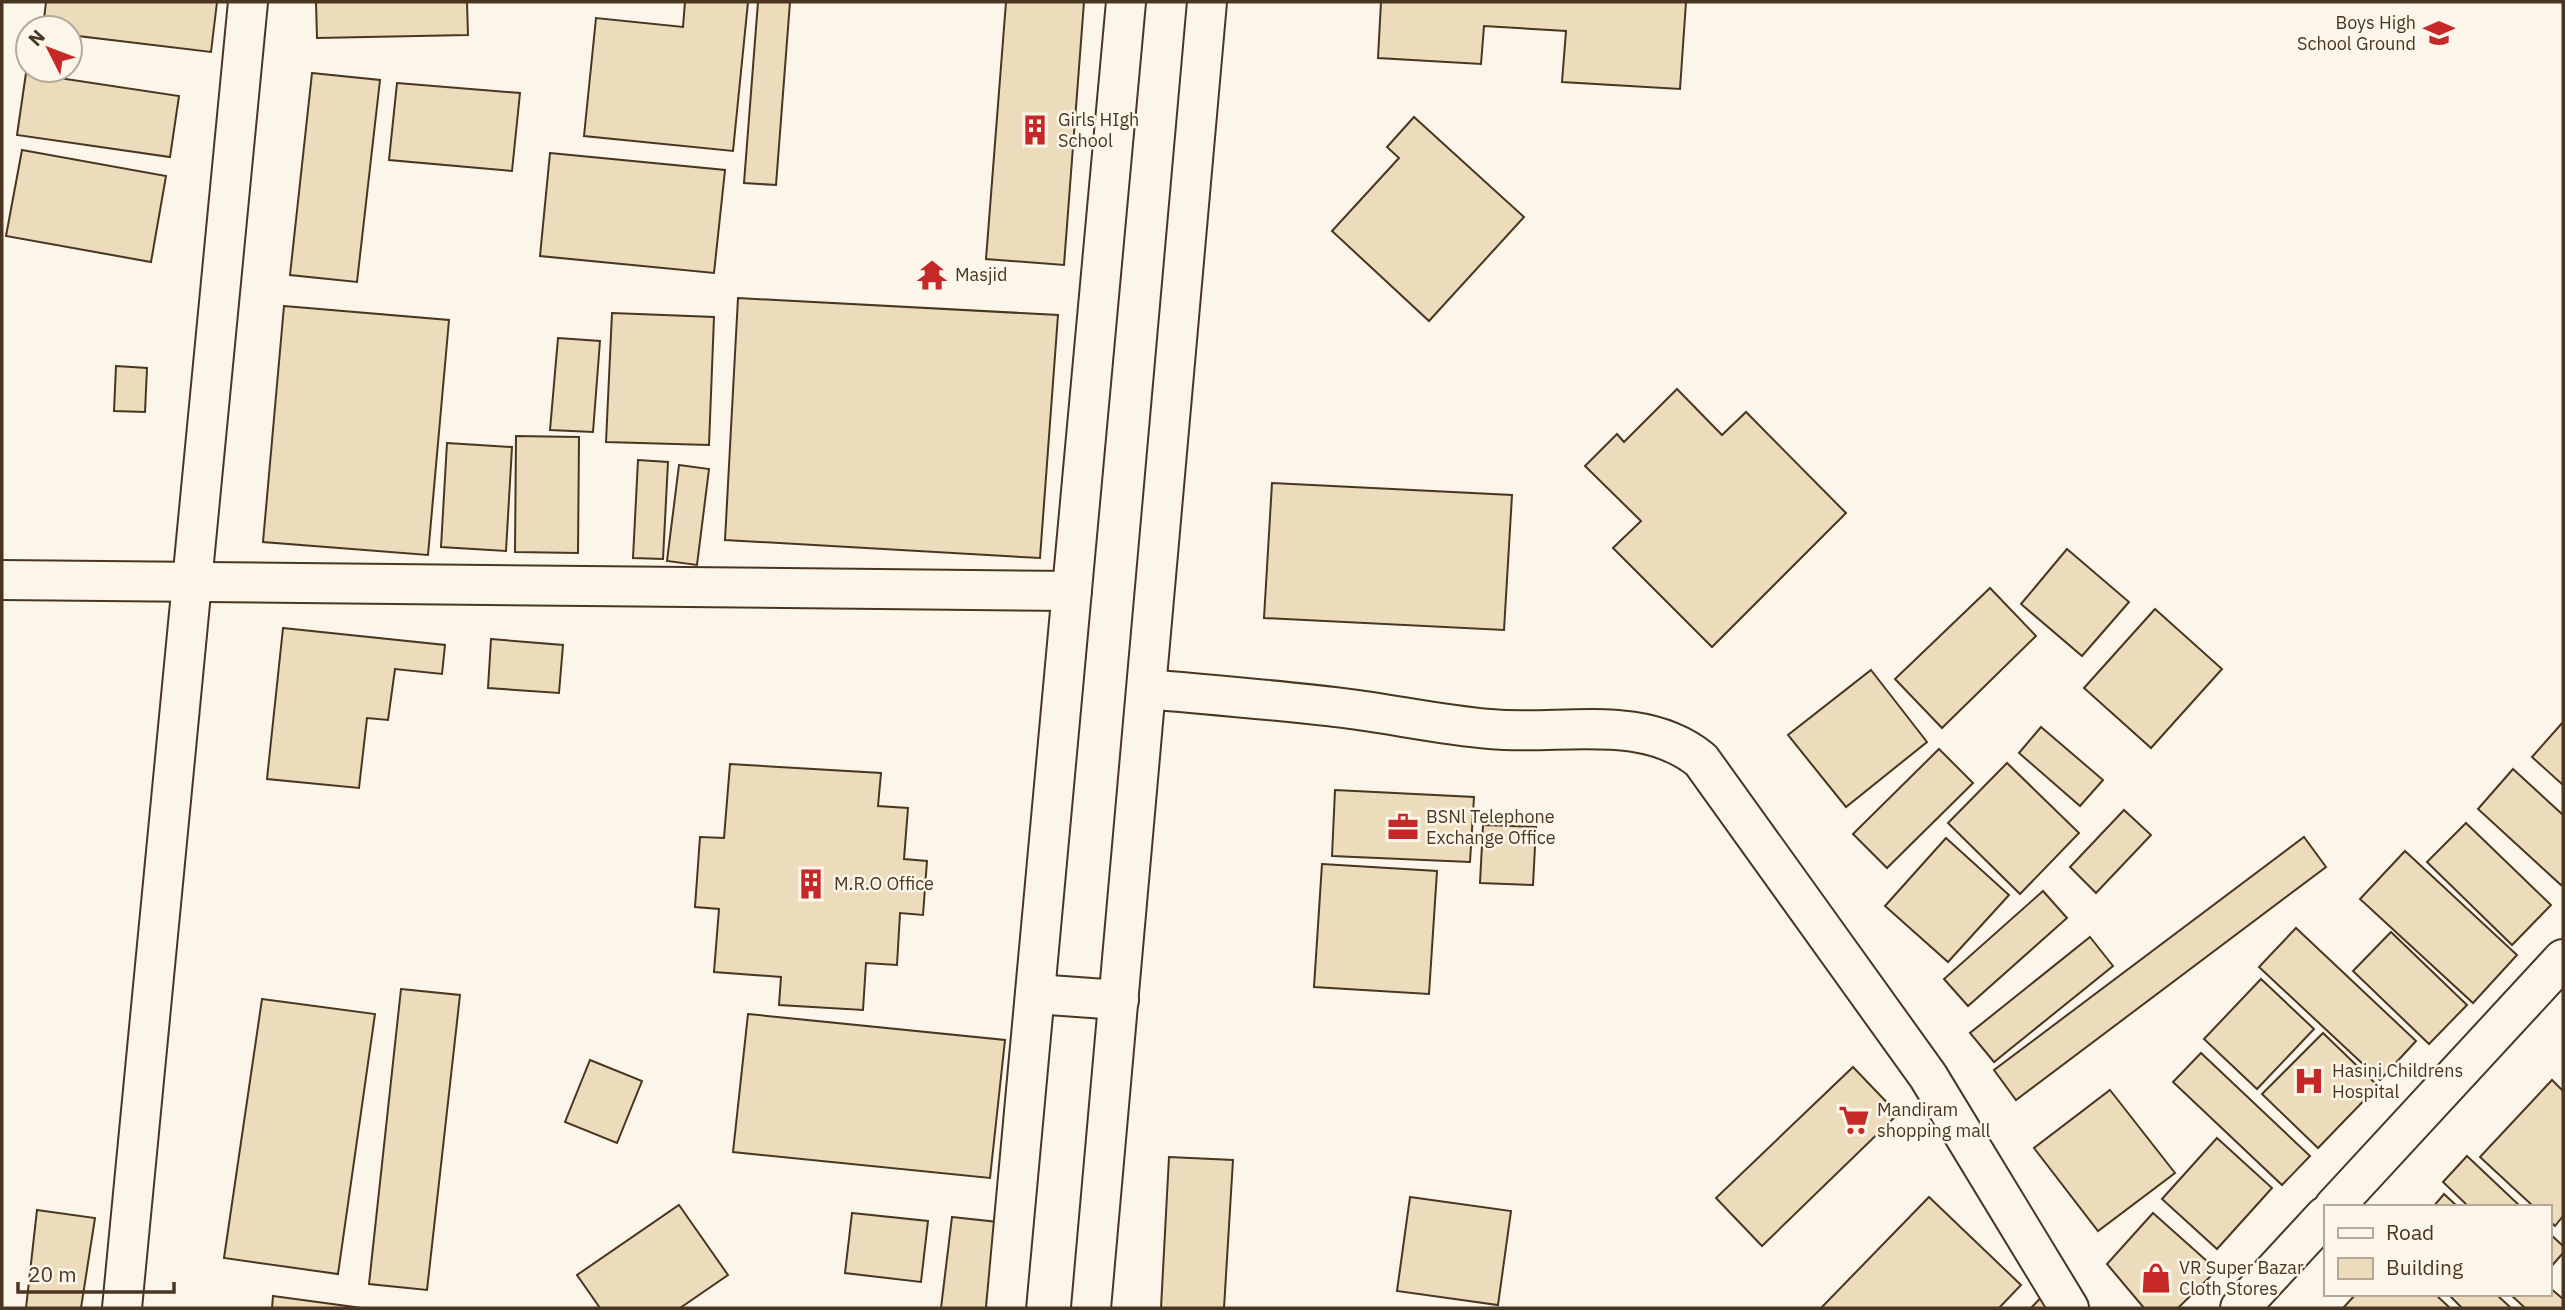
<svg xmlns="http://www.w3.org/2000/svg" width="2565" height="1310" font-family="'IBM Plex Sans',sans-serif">
<style>
.building{fill:#ecdcbc;stroke:#4a3520;stroke-width:2}
.lines{fill:none;stroke-linecap:round;stroke-linejoin:round}
.minor-casing{stroke:#4a3520;stroke-width:42}
.tertiary-casing{stroke:#4a3520;stroke-width:42}
.secondary-casing{stroke:#4a3520;stroke-width:42}
.minor{stroke:#fbf6e9;stroke-width:38}
.tertiary{stroke:#fbf6e9;stroke-width:38}
.secondary{stroke:#fbf6e9;stroke-width:38}
.labels{text-anchor:middle;stroke-width:5;stroke-linejoin:round;paint-order:stroke}
.poi-label{font-size:18px;fill:#4a3520;stroke:#fbf6e9;text-anchor:start}
</style>
<rect width="100%" height="100%" fill="#fbf6e9"/>
<g class="building">
<polygon points="46,2 217,2 211,52 70,35 70,28 43,28"/>
<polygon points="316,2 467,2 468,35 317,38"/>
<polygon points="685,2 748,2 733,151 584,136 596,18 683,27"/>
<polygon points="758,2 790,2 776,185 744,183"/>
<polygon points="1006,2 1084,2 1064,265 986,259"/>
<polygon points="1381,2 1686,2 1680,89 1562,82 1566,31 1484,26 1481,64 1378,58"/>
<polygon points="26,73 179,96 170,157 17,135"/>
<polygon points="312,73 380,80 357,282 290,275"/>
<polygon points="397,83 520,93 512,171 389,160"/>
<polygon points="1414,117 1524,217 1429,321 1332,231 1399,158 1387,147"/>
<polygon points="22,150 166,176 151,262 6,236"/>
<polygon points="550,153 725,170 714,273 540,256"/>
<polygon points="738,298 1058,315 1040,558 725,540"/>
<polygon points="284,306 449,320 428,555 263,542"/>
<polygon points="612,313 714,317 709,445 606,442"/>
<polygon points="558,338 600,341 593,432 550,430"/>
<polygon points="116,366 147,368 145,412 114,411"/>
<polygon points="1677,389 1722,435 1746,412 1846,513 1712,647 1613,548 1641,521 1585,466 1617,434 1624,442"/>
<polygon points="516,436 579,437 578,553 515,552"/>
<polygon points="447,443 512,447 506,551 441,547"/>
<polygon points="638,460 668,462 663,559 633,558"/>
<polygon points="679,465 709,469 697,565 667,561"/>
<polygon points="1272,483 1512,495 1504,630 1264,618"/>
<polygon points="2067,549 2129,602 2082,656 2021,604"/>
<polygon points="1990,588 2036,636 1942,728 1895,679"/>
<polygon points="2155,609 2222,669 2151,748 2084,688"/>
<polygon points="283,628 445,645 442,674 395,669 388,720 367,718 359,788 267,779"/>
<polygon points="491,639 563,645 559,693 488,688"/>
<polygon points="1871,670 1927,742 1846,807 1788,735"/>
<polygon points="2563,722 2563,785 2532,757"/>
<polygon points="2041,727 2103,780 2080,806 2019,753"/>
<polygon points="1939,749 1973,783 1887,868 1853,834"/>
<polygon points="2007,763 2079,833 2020,894 1948,823"/>
<polygon points="730,764 881,773 878,806 908,808 904,859 927,861 923,915 900,913 897,965 866,963 863,1010 779,1005 781,977 714,972 719,909 695,907 700,837 724,838"/>
<polygon points="2513,769 2563,815 2563,883 2561,885 2478,809"/>
<polygon points="1335,790 1474,797 1470,862 1332,856"/>
<polygon points="2124,810 2151,835 2096,893 2070,867"/>
<polygon points="2466,823 2551,905 2512,945 2427,862"/>
<polygon points="1483,825 1536,827 1533,885 1480,883"/>
<polygon points="2304,837 2326,867 2016,1100 1994,1070"/>
<polygon points="1946,838 2009,895 1948,962 1885,906"/>
<polygon points="2405,851 2517,955 2473,1003 2360,899"/>
<polygon points="1322,864 1437,871 1429,994 1314,987"/>
<polygon points="2043,891 2067,918 1968,1006 1944,979"/>
<polygon points="2296,928 2416,1041 2380,1080 2259,967"/>
<polygon points="2391,932 2467,1005 2429,1044 2353,971"/>
<polygon points="2090,937 2113,966 1994,1062 1970,1033"/>
<polygon points="2261,979 2314,1029 2257,1089 2204,1039"/>
<polygon points="401,989 460,995 427,1290 369,1284"/>
<polygon points="262,999 375,1014 338,1274 224,1258"/>
<polygon points="748,1014 1005,1040 990,1178 733,1152"/>
<polygon points="2323,1033 2378,1086 2318,1148 2262,1094"/>
<polygon points="2201,1053 2310,1156 2282,1185 2173,1082"/>
<polygon points="590,1060 642,1081 617,1143 565,1122"/>
<polygon points="1853,1067 1898,1114 1762,1246 1716,1198"/>
<polygon points="2552,1080 2563,1091 2563,1216 2555,1226 2549,1220 2549,1207 2534,1207 2480,1157"/>
<polygon points="2110,1090 2175,1173 2098,1231 2034,1148"/>
<polygon points="2217,1138 2272,1188 2217,1249 2162,1199"/>
<polygon points="2467,1156 2521,1207 2469,1207 2443,1182"/>
<polygon points="1169,1157 1233,1160 1224,1308 1161,1308"/>
<polygon points="2444,1194 2458,1207 2433,1207"/>
<polygon points="1410,1197 1511,1211 1498,1305 1397,1291"/>
<polygon points="1929,1197 2021,1285 1999,1308 1821,1308"/>
<polygon points="679,1205 728,1275 680,1308 600,1308 577,1275"/>
<polygon points="37,1210 95,1218 81,1308 26,1308"/>
<polygon points="852,1213 928,1221 921,1282 845,1273"/>
<polygon points="2153,1213 2217,1270 2178,1308 2144,1308 2107,1264"/>
<polygon points="952,1217 1007,1223 997,1308 941,1308"/>
<polygon points="2549,1233 2563,1246 2563,1253 2549,1269"/>
<polygon points="2549,1287 2563,1299 2563,1308 2525,1308 2510,1294 2549,1294"/>
<polygon points="2047,1291 2055,1308 2031,1308"/>
<polygon points="2356,1294 2435,1294 2450,1308 2343,1308"/>
<polygon points="2448,1294 2496,1294 2511,1308 2462,1308"/>
<polygon points="273,1296 362,1308 272,1308"/>
</g>
<g class="lines">
<g class="minor-casing">
<g id="minor">
<polyline points="2,580 1072,591"/>
<path d="M1147,689C1212,695 1277,700 1343,708C1392,714 1441,725 1490,729C1560,736 1642,712 1701,760L1928,1076L2069,1308"/>
<polyline points="122,1308 248,2"/>
</g>
</g>
<g class="tertiary-casing">
<g id="tertiary">
<polyline points="2334,1207 2563,959"/>
<polyline points="2240,1308 2325,1216"/>
</g>
</g>
<g class="secondary-casing">
<g id="secondary">
<polyline points="1035,994 1119,1000"/>
<polyline points="1006,1308 1126,2"/>
<polyline points="1091,1308 1207,2"/>
</g>
</g>
<use href="#minor" class="minor"/>
<use href="#tertiary" class="tertiary"/>
<use href="#secondary" class="secondary"/>
</g>
<defs>
<g id="school-bare" transform="scale(2.415)"><path d="M0-5L7-2L0 1L-7-2ZM-4 1L0 2.5L4 1V4Q0 6-4 4Z" fill="#c62828" stroke="#fbf6e9" stroke-width="2.5" paint-order="stroke"/></g>
<g id="building-bare" transform="scale(2.415)"><path d="M-4-6H4V6H1V3H-1V6H-4ZM-2.5-4.3h1.7v1.8h-1.7ZM.8-4.3h1.7v1.8H.8ZM-2.5-1h1.7V.8h-1.7ZM.8-1h1.7V.8H.8Z" fill="#c62828" stroke="#fbf6e9" stroke-width="2.5" paint-order="stroke"/></g>
<g id="temple-bare" transform="scale(2.415)"><path d="M0-6L5-2H3V0L6.5 2.5H4V6H1.5V3h-3V6H-4V2.5H-6.5L-3 0V-2H-5Z" fill="#c62828" stroke="#fbf6e9" stroke-width="2.5" paint-order="stroke"/></g>
<g id="office-bare" transform="scale(2.415)"><path d="M-6-3h4V-5.5h4V-3h4V5H-6ZM-1-4.5V-3h2v-1.5ZM-6 0V1H6V0Z" fill="#c62828" stroke="#fbf6e9" stroke-width="2.5" paint-order="stroke"/></g>
<g id="hospital-bare" transform="scale(2.415)"><path d="M-5-5h3v3.5h4V-5h3V5h-3V1.5h-4V5h-3Z" fill="#c62828" stroke="#fbf6e9" stroke-width="2.5" paint-order="stroke"/></g>
<g id="supermarket-bare" transform="scale(2.415)"><path d="M-6-5.5h2.5l.6 2H6L4.5 2H-2.5L-4.4-4H-6ZM-1.5 3.2a1.3 1.3 0 1 0 .1 0ZM3 3.2a1.3 1.3 0 1 0 .1 0Z" fill="#c62828" stroke="#fbf6e9" stroke-width="2.5" paint-order="stroke"/></g>
<g id="shop-bare" transform="scale(2.415)"><path d="M-5-2.5h2.3a2.7 3.5 0 0 1 5.4 0H5L5.5 6h-11ZM-1.5-2.5h3a1.5 2.3 0 0 0-3 0Z" fill="#c62828" stroke="#fbf6e9" stroke-width="2.5" paint-order="stroke"/></g>
</defs>
<g fill-rule="evenodd">
<use href="#school-bare" x="2439" y="33"/>
<use href="#building-bare" x="1035" y="130"/>
<use href="#temple-bare" x="932" y="275"/>
<use href="#office-bare" x="1403" y="827"/>
<use href="#building-bare" x="811" y="884"/>
<use href="#hospital-bare" x="2309" y="1081"/>
<use href="#supermarket-bare" x="1854" y="1120"/>
<use href="#shop-bare" x="2156" y="1278"/>
</g>
<g class="labels">
<g class="poi-label">
<text x="2416" y="29" text-anchor="end">Boys High<tspan x="2416" dy="21">School Ground</tspan></text>
<text x="1058" y="126">Girls HIgh<tspan x="1058" dy="21">School</tspan></text>
<text x="955" y="281">Masjid</text>
<text x="1426" y="823">BSNl Telephone<tspan x="1426" dy="21">Exchange Office</tspan></text>
<text x="834" y="890">M.R.O Office</text>
<text x="2332" y="1077">Hasini Childrens<tspan x="2332" dy="21">Hospital</tspan></text>
<text x="1877" y="1116">Mandiram<tspan x="1877" dy="21">shopping mall</tspan></text>
<text x="2179" y="1274">VR Super Bazar<tspan x="2179" dy="21">Cloth Stores</tspan></text>
</g>
</g>
<rect width="2565" height="1310" fill="none" stroke="#4a3520" stroke-width="7"/>
<rect x="2324" y="1205" width="228" height="91" fill="#fbf6e9" stroke="#b4a999" stroke-width="2"/>
<rect x="2338" y="1228" width="35" height="10" fill="#fbf6e9" stroke="#b4a999" stroke-width="2"/>
<text x="2386" y="1240" font-size="21" fill="#4a3520">Road</text>
<rect x="2338" y="1258" width="35" height="21" fill="#ecdcbc" stroke="#b4a999" stroke-width="2"/>
<text x="2386" y="1275" font-size="21" fill="#4a3520">Building</text>
<g transform="translate(49 49) rotate(312)"><circle r="33" fill="#fbf6e9" stroke="#b4a999" stroke-width="2"/>
<path d="M0-5L12 26L0 18L-12 26Z" fill="#c62828"/>
<text y="-10" font-size="19" font-weight="bold" text-anchor="middle" fill="#4a3520">N</text>
</g>
<path d="M18 1282v10h156v-10" fill="none" stroke="#4a3520" stroke-width="3.5"/>
<text x="28" y="1282" font-size="21" fill="#4a3520" stroke="#fbf6e9" stroke-width="5" paint-order="stroke">20 m</text>
</svg>
